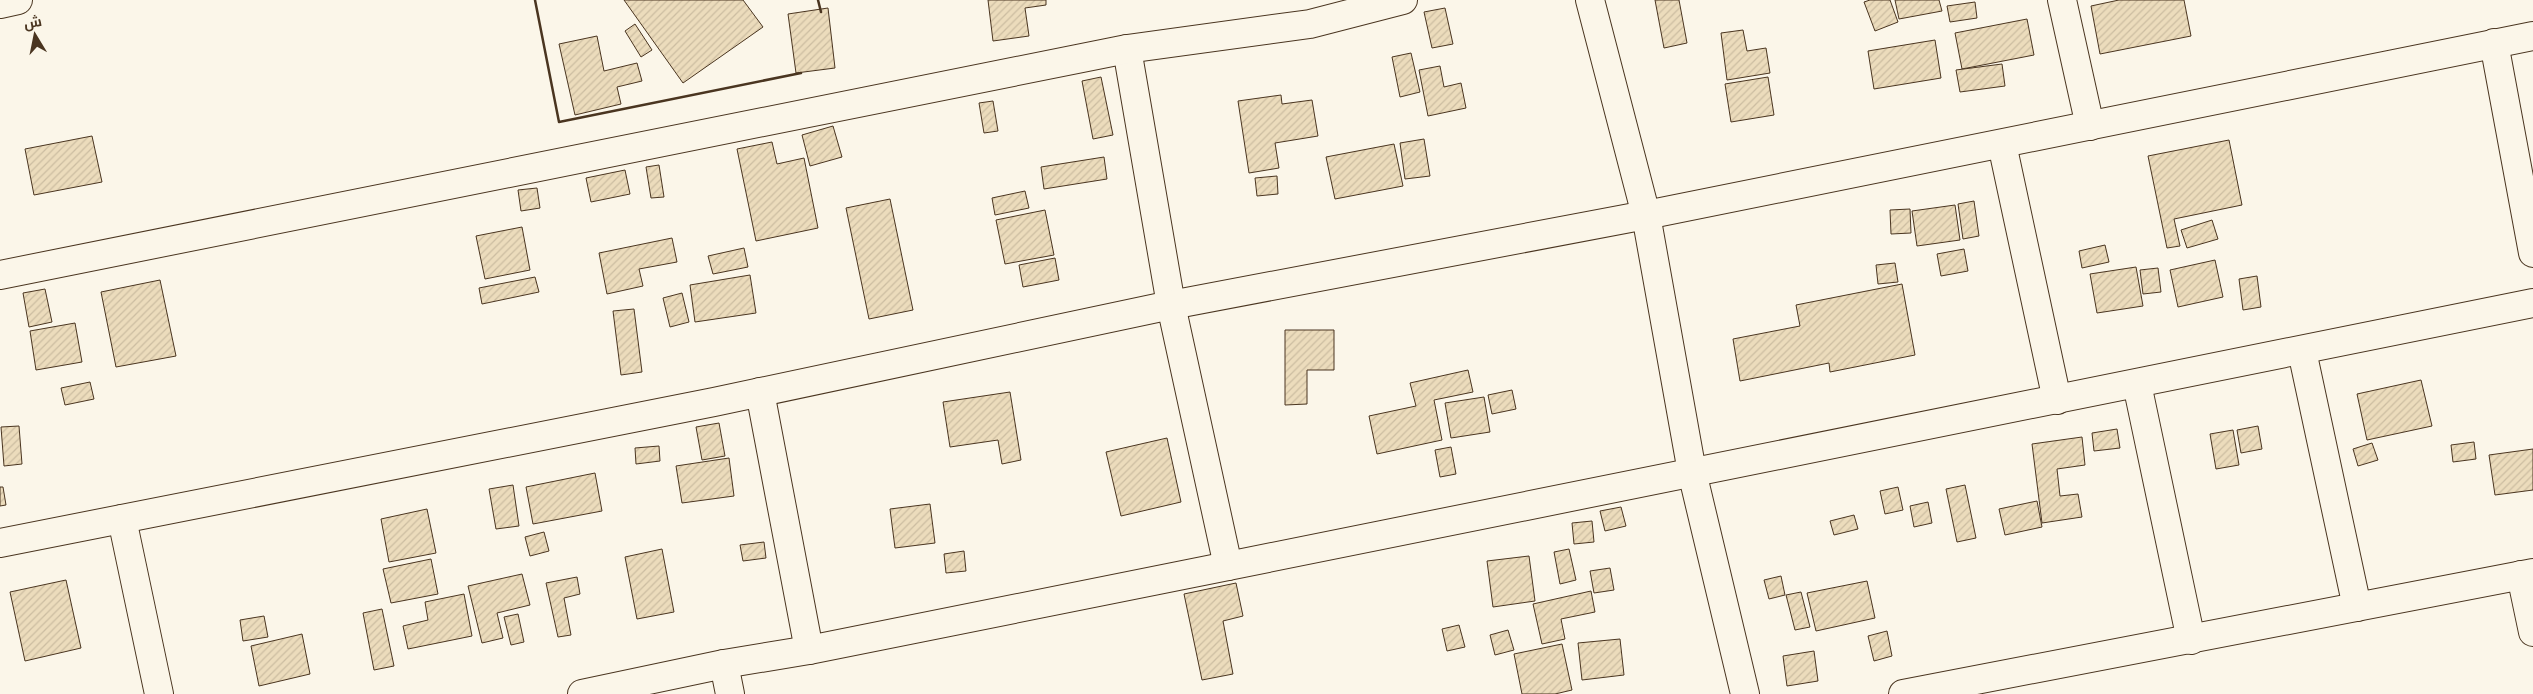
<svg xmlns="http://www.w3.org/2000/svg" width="2533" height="694" font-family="Lato,Cairo,sans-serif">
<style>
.building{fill:url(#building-hatch);stroke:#4a3520}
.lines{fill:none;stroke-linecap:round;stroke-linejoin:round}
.minor-casing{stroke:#4a3520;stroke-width:30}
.minor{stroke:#fbf6e9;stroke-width:28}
.wall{stroke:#4a3520;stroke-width:2.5}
</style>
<defs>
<pattern id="building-hatch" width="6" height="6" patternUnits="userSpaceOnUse" patternTransform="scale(1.25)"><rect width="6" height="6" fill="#ecdcbc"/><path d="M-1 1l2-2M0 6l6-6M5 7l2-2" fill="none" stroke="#ccbda1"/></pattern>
</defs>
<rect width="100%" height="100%" fill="#fbf6e9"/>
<g class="building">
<polygon points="624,0 743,0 763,27 683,83"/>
<polygon points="988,0 1046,0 1046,5 1025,8 1029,36 993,41"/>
<polygon points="1655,0 1679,0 1687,43 1664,48"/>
<polygon points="1870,0 1890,0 1898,22 1875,31 1864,2"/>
<polygon points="1895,0 1939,0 1942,11 1899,19"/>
<polygon points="2119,0 2184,0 2191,36 2100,54 2091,6"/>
<polygon points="1975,2 1977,18 1950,22 1947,6"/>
<polygon points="828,8 835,68 796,73 788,14"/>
<polygon points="1445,8 1453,44 1432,48 1424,12"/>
<polygon points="2027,19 2034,55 1962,69 1955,33"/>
<polygon points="635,24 652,50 641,57 625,31"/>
<polygon points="1743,30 1747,51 1766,48 1770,73 1727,80 1721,33"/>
<polygon points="597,36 604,71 637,63 642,81 617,87 621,104 575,115 559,44"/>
<polygon points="1935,40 1941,78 1874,89 1868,51"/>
<polygon points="1411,53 1420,92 1400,97 1392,57"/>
<polygon points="2002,64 2005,86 1960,92 1956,70"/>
<polygon points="1440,66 1444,87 1461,83 1466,108 1428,116 1419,70"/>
<polygon points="1101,77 1113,135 1093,139 1082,81"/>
<polygon points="1768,77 1774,115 1731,122 1725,84"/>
<polygon points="1281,95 1282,104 1312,100 1318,136 1275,143 1279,168 1249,173 1238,101"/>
<polygon points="993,101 998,131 984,133 979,103"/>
<polygon points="833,126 842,157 810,166 802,135"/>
<polygon points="92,136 102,182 34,195 25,149"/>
<polygon points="1424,139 1430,176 1405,179 1400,143"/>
<polygon points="2229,140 2242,205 2174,219 2180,246 2167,248 2148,156"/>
<polygon points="772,142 777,164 804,158 818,228 756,241 737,149"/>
<polygon points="1394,144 1403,186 1335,199 1326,157"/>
<polygon points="1104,157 1107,179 1044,189 1041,167"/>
<polygon points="659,165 664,197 651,198 646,167"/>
<polygon points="625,170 630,194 591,202 586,178"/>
<polygon points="1277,176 1278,194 1257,196 1255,178"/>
<polygon points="537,188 540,208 521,211 518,190"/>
<polygon points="1025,191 1029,208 995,215 992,198"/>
<polygon points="890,199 913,310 869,319 846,208"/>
<polygon points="1974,201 1979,236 1963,239 1958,204"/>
<polygon points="1955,205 1960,240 1917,246 1912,211"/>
<polygon points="1910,209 1911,233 1891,234 1890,210"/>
<polygon points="1045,210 1054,255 1005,264 996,220"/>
<polygon points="2212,220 2218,239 2187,248 2181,230"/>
<polygon points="522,227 530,270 485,279 476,236"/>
<polygon points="672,238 677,262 639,269 643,286 607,294 599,253"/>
<polygon points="2105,245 2109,262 2082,268 2079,251"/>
<polygon points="744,248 748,267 713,274 708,256"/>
<polygon points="1964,249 1968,271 1941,276 1937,254"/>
<polygon points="1055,258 1059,280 1023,287 1019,265"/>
<polygon points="2215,260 2223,297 2178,307 2170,270"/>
<polygon points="1895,263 1898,282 1878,284 1876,265"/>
<polygon points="2136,267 2143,306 2097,313 2090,274"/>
<polygon points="2158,268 2161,292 2143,294 2140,270"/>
<polygon points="750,275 756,313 695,322 690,285"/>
<polygon points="2257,276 2261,307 2243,310 2239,279"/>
<polygon points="535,277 539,292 482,304 479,288"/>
<polygon points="160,280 176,356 116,367 101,292"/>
<polygon points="1902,284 1915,355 1830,372 1829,363 1740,381 1733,339 1800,326 1796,305"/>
<polygon points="45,289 52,322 29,327 23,293"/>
<polygon points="682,293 689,322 670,327 663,298"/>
<polygon points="634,309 642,372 621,375 613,311"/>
<polygon points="75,323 82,362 36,370 30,331"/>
<polygon points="1285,330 1334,330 1334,370 1307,370 1307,404 1285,405"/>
<polygon points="1468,370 1473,392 1434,400 1442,440 1377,454 1369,416 1416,406 1410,383"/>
<polygon points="2421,380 2432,426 2367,440 2357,394"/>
<polygon points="90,382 94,399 65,405 61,388"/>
<polygon points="1512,390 1516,409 1492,414 1488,395"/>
<polygon points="1010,392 1021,460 1002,464 998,440 950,447 943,402"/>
<polygon points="1484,397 1490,432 1451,438 1445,403"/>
<polygon points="719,423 725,456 702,460 696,427"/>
<polygon points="19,426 22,464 4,466 1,427"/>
<polygon points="2258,426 2262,449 2241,453 2237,430"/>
<polygon points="2117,429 2120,448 2094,451 2092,433"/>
<polygon points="2233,430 2239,465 2216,469 2210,434"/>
<polygon points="2082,437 2085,465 2057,469 2060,496 2078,494 2082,517 2042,523 2032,444"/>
<polygon points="1167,438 1181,502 1121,516 1106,452"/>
<polygon points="2474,442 2476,459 2453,462 2451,445"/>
<polygon points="2372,443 2378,460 2358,466 2353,449"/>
<polygon points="659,446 660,461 636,464 635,448"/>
<polygon points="1451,447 1456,474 1440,477 1435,450"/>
<polygon points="2533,449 2533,490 2495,495 2489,455"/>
<polygon points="729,458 734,496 682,503 676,466"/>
<polygon points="595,473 602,511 533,524 526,487"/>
<polygon points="513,485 519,526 496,529 489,489"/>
<polygon points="1965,485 1976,538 1957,542 1946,489"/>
<polygon points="0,487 3,487 6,505 0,506"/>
<polygon points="1898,487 1903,510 1885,514 1880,491"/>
<polygon points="2037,501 2042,527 2005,535 1999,509"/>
<polygon points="1928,502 1932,523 1914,527 1910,506"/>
<polygon points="930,504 935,543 895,548 890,509"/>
<polygon points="1621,507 1626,526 1605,531 1600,511"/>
<polygon points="427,509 436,553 389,562 381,519"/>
<polygon points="1854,515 1858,529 1834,535 1830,521"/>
<polygon points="1592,521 1594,542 1574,544 1572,523"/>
<polygon points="544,532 549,551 530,556 525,537"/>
<polygon points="764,542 766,558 743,561 740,545"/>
<polygon points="662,549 674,612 637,619 625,557"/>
<polygon points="1569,549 1576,580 1560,584 1554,552"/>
<polygon points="964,551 966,571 946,573 944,554"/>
<polygon points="1529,556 1535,601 1493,607 1487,561"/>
<polygon points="431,559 438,594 391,603 383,569"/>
<polygon points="1610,568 1614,590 1594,593 1590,571"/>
<polygon points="522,574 530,605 497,613 503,638 482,643 468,586"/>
<polygon points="1781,576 1785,595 1769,599 1764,580"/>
<polygon points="577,577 580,594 564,598 571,635 558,637 546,583"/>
<polygon points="66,580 81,648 25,661 10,592"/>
<polygon points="1867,581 1875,618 1816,631 1807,593"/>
<polygon points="1236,583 1243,616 1223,621 1233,674 1202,680 1184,594"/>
<polygon points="1591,591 1595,612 1561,619 1565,639 1542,644 1533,604"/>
<polygon points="1801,592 1810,627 1795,630 1786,595"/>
<polygon points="464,594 472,636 408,649 403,626 428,620 425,602"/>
<polygon points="382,609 394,666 374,670 363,613"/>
<polygon points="518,614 524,642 511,645 504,617"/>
<polygon points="264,616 268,637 243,641 240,620"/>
<polygon points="1459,625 1465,647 1447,651 1442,629"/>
<polygon points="1508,630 1514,650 1495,655 1490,635"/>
<polygon points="1887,631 1892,656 1874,661 1868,636"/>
<polygon points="302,634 310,674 259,686 251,646"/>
<polygon points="1620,639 1624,675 1582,680 1578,643"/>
<polygon points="1562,644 1572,690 1555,694 1522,694 1514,654"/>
<polygon points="1814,651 1818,681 1787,686 1783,656"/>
</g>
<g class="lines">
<g class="minor-casing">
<g id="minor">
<polyline points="1590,0 1646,215 1692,472 1745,694"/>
<polyline points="2062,0 2090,126"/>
<polyline points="0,4 18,0"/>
<polyline points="2494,43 2533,253"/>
<polyline points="1127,49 1171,305 1228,566"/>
<polyline points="2002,144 2057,400"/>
<polyline points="0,275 1127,49 1310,24 1403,0"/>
<polyline points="2302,351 2357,607"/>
<polyline points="2137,384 2191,640"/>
<polyline points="760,392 809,650"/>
<polyline points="122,519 159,694"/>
<polyline points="0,543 714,402 1171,305 1646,215 2533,36"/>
<polyline points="2521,575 2533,632"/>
<polyline points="724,664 730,694"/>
<polyline points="582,694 724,664 809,650 1228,566 2533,303"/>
<polyline points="1903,694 2533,573"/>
</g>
</g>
<use href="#minor" class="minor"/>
<g class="wall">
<polyline points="535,0 559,122 801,73"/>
<polyline points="818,0 821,12"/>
</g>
</g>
<g transform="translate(35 35) rotate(350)" stroke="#fbf6e9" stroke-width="4" paint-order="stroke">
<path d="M0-4L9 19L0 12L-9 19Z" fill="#4a3520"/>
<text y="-8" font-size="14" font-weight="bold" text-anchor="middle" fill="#4a3520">ش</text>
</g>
</svg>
